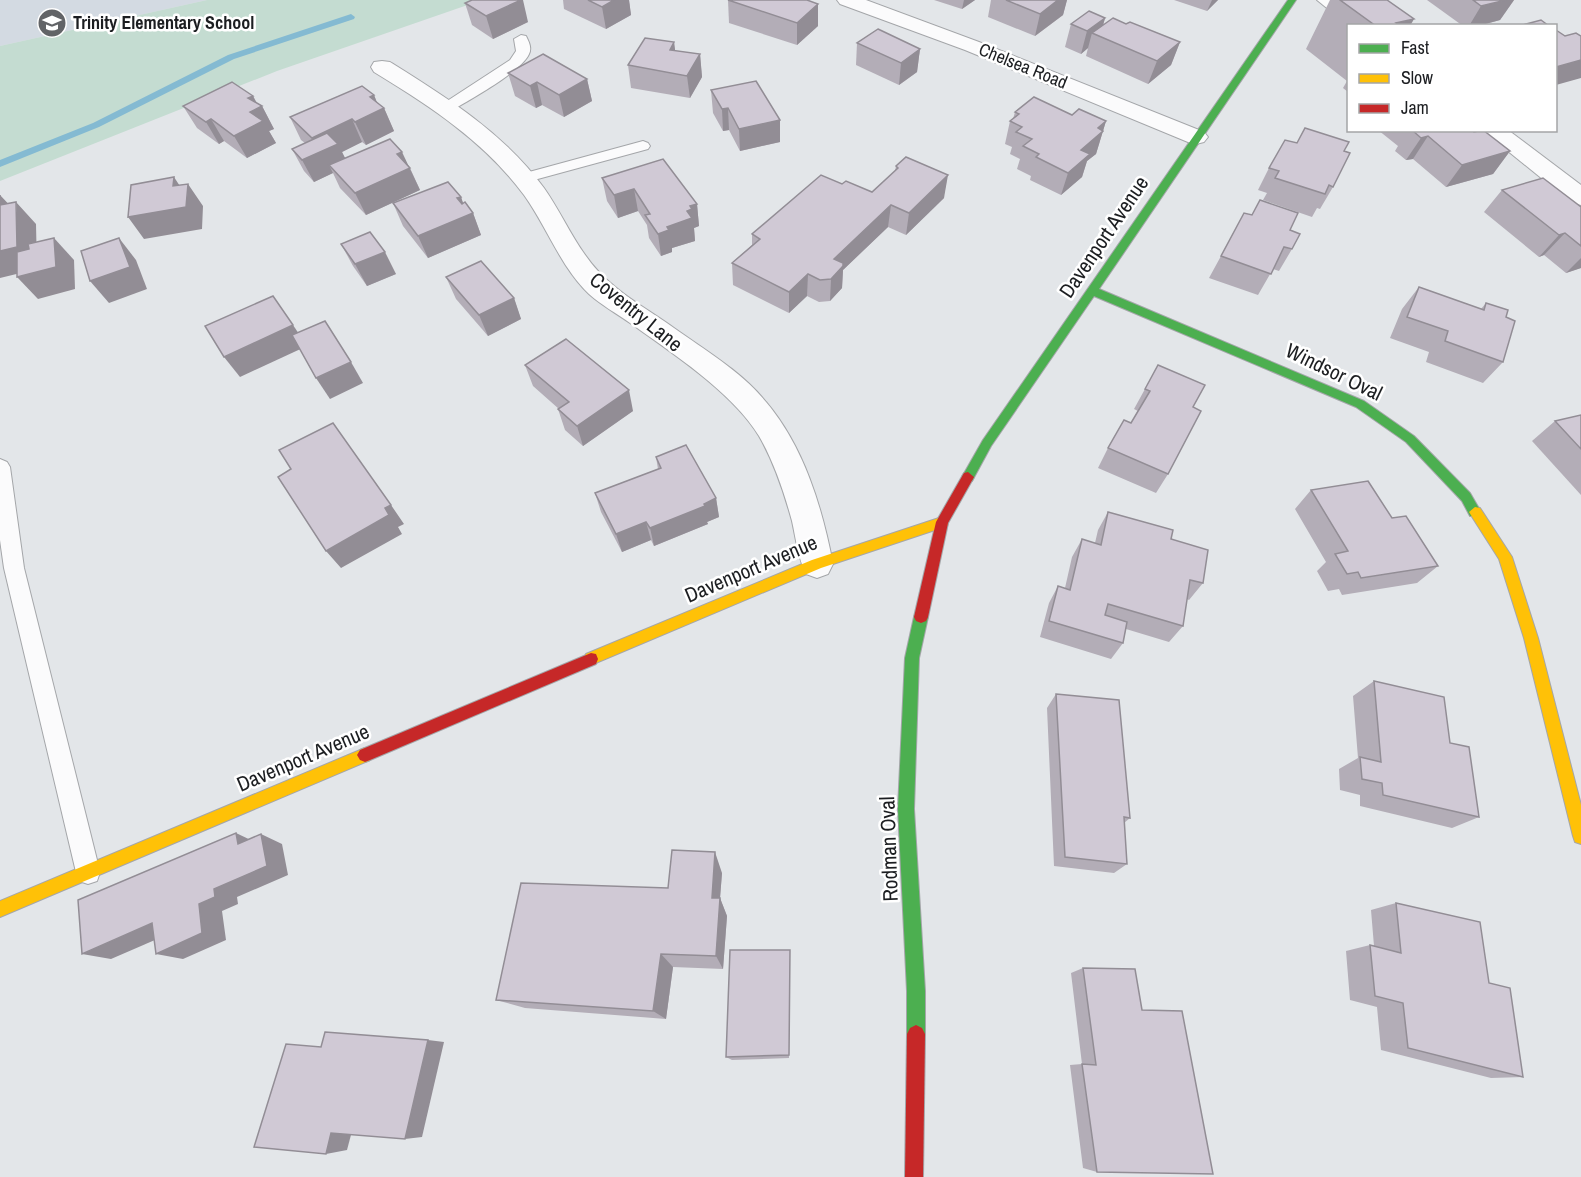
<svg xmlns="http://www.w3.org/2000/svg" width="1581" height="1177" font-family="'Archivo Narrow',sans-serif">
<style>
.built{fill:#d3dae2}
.green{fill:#c4dcd1}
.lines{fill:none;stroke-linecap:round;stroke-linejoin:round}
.stream{fill:#84bad2;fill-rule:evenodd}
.lane-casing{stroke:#a4a6a9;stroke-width:2}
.street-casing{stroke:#a4a6a9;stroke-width:2}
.fast-casing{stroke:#a4a6a9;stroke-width:2}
.slow-casing{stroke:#a4a6a9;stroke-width:2}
.jam-casing{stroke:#a4a6a9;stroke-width:2}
.lane{fill:#fbfbfc;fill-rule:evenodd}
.street{fill:#fbfbfc;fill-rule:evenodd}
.fast{fill:#4caf50;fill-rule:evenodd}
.slow{fill:#ffc107;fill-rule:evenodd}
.jam{fill:#c62828;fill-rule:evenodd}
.wall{fill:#b3adb7}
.shaded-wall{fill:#928d95}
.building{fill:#d0c9d5;stroke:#928d95;stroke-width:1.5}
.labels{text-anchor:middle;stroke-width:5;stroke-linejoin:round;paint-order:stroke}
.far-poi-label{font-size:18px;font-weight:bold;fill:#1c1e21;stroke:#fff;text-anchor:start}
.far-street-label{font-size:18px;fill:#1c1e21;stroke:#fff}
.street-label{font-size:21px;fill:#1c1e21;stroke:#fff}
</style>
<rect width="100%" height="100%" fill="#e3e6e9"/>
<polygon class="built" points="0,0 207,0 0,46"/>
<polygon class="green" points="207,0 482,0 277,71 0,181 0,46"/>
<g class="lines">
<polygon class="stream" points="351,14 355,17 354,19 234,59 99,127 0,167 0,160 93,123 228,55"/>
<g class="lane-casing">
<g id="lane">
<path d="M521,35L526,36C529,42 532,48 529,54C521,72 469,100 451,111H441L439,108L441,105L510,60L516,51L514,39Z"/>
<polygon points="643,141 648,143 650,146 648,149 523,183 515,178 518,175"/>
<polygon points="0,459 7,462 10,467 24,568 100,872 97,881 88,884 79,881 76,872 4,568 0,540"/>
</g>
</g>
<g class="street-casing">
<g id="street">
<polygon points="837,0 866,0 979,42 1204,132 1208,137 1204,142 1196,144 1188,142 965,50 840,4"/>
<polygon points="1317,0 1343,0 1372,26 1349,26"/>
<path d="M382,61L390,62C446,97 504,133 544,188C563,215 575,246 598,271C619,294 649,310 674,328C705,350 742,372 766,402C804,447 822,507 833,564L828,574L817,578L806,574C798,558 796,539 792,521C784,492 774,462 759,436C733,393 671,352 630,323C616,313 601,305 589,294C560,266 547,227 524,195C485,142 430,106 374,72L371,67L374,62Z"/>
<polygon points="1482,130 1508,130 1581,185 1581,205 1572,203"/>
</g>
</g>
<g class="fast-casing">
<g id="fast">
<polygon points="1288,0 1296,0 1099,289 1364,401 1414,436 1470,493 1481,512 1480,516 1470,516 1462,501 1406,442 1356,407 1094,296 991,446 972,481 964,481 962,477 983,440"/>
<polygon points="921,611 926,613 928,617 919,658 914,809 925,991 925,1034 922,1040 916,1043 910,1040 907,1034 907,991 898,809 905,658 914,617 916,613"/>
</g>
</g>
<g class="slow-casing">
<g id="slow">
<polygon points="1475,507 1480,508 1512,557 1538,638 1581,805 1581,844 1575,842 1573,836 1524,638 1499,559 1469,512"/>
<polygon points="942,517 947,518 948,522 947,526 821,568 591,665 586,664 584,659 586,654 812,560"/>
<polygon points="365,748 370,750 373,755 370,760 0,917 0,901"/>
</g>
</g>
<g class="jam-casing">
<g id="jam">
<polygon points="968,472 974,477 948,523 928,617 926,621 921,623 916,621 914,617 936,522 964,473"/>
<polygon points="591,653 596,654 598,659 596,664 370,760 365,762 360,760 357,755 360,750"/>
<polygon points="916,1025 922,1028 925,1034 923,1177 905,1177 907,1034 910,1028"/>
</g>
</g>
<use href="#lane" class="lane"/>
<use href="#street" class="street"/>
<use href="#fast" class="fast"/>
<use href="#slow" class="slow"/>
<use href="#jam" class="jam"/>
</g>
<g class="wall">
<polygon points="563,0 629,0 631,15 606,29 564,9"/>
<polygon points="728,0 818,26 797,45 729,23"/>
<polygon points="934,0 975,0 962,9"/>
<polygon points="991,0 1067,0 1063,15 1035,36 988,17"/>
<polygon points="1174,0 1218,0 1207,11"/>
<polygon points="1330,0 1387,0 1410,26 1348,26 1348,92 1343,88 1347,81 1306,49"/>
<polygon points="1427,0 1514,0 1500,20 1478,26 1463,26"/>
<polygon points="465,3 528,22 493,39 472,25"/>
<polygon points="1105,18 1103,26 1126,24 1180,42 1171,65 1148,84 1086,56 1088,48 1081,54 1065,47 1071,24"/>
<polygon points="674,42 675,51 700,54 702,77 690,98 631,88 628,65"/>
<polygon points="857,43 920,49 917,72 899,85 856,65"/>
<polygon points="508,73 587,79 592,101 564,117 542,105 536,108 515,96"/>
<polygon points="711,90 780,120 780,142 740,151 729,130 723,131 713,113"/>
<polygon points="374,95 377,103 384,108 394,131 366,145 362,142 342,152 345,158 408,166 410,168 420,190 366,215 340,188 333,173 314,182 304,171 292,149 305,143 301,140 290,117"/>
<polygon points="253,96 257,103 262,106 274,129 269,131 276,143 247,158 224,141 219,144 197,128 183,106"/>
<polygon points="1015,112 1072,115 1106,121 1096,154 1087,161 1082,177 1061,195 1030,180 1031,176 1017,169 1020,159 1010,154 1012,147 1005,144 1010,121 1013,119"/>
<polygon points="1378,130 1471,130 1510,151 1493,174 1446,187 1413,159 1406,160 1395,151 1398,146"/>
<polygon points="1297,143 1344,151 1333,187 1320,209 1317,208 1312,217 1263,200 1267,193 1258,190 1269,168"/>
<polygon points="896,166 944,198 906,235 888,227 843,270 842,288 830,301 819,302 807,296 789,313 733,285 732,263 752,245 752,234 842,184 872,192 895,171"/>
<polygon points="602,178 697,204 699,226 694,228 695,241 672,248 672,252 661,256 649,238 647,225 638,211 618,218 607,201"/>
<polygon points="1502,190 1581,207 1581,268 1566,273 1544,255 1539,257 1484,212"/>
<polygon points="461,197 463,203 473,213 481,235 428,258 403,226 393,203"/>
<polygon points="1290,230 1292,249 1279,271 1273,269 1258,295 1209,278 1221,256"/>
<polygon points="341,244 396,274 367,286 353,266"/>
<polygon points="446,277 514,298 521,319 488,336 456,299"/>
<polygon points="1419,287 1481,309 1486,303 1506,317 1503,362 1483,383 1426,362 1429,352 1390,338 1402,309"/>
<polygon points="525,365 633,411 583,446 565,430 558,409 559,409 533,386"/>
<polygon points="1145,389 1193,407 1168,474 1156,493 1098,468 1108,448 1131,423 1138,411 1134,409"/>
<polygon points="1581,415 1581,495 1532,441 1555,421"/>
<polygon points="656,457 716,498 719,517 707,522 708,524 654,546 651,540 622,552 601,512 595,493 658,469"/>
<polygon points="1311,490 1392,518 1438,566 1417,583 1342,595 1339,589 1328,591 1317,571 1326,562 1295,509"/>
<polygon points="1108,512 1171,539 1203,583 1189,600 1187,599 1183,626 1169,642 1126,629 1123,643 1111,659 1040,637 1049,603 1058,586 1065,588 1072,557 1082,539 1095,543 1098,530"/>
<polygon points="1374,681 1450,743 1479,817 1452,828 1360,806 1360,795 1340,790 1339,769 1358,758 1353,696"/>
<polygon points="1056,694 1130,818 1124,823 1127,864 1114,873 1054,866 1047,708"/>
<polygon points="722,873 720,898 727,916 723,969 673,967 666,1019 525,1008 496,1000 668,888"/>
<polygon points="1396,903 1489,983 1523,1077 1491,1078 1381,1050 1377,1007 1350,1000 1346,951 1370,945 1374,946 1371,910"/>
<polygon points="790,950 789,1058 732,1060 726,1057"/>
<polygon points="1083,968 1142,1010 1097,1172 1083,1168 1070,1065 1082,1064 1071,973"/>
</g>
<g class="shaded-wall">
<polygon points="521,0 523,0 528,22 493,39 486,16"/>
<polygon points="614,0 629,0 631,15 606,29 602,7"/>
<polygon points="964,0 975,0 962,9"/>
<polygon points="1058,0 1067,0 1063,15 1035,36 1040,14"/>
<polygon points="1212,0 1218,0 1207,11"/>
<polygon points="1506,0 1514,0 1500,20 1478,26 1469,26 1481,6"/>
<polygon points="818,4 818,26 797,45 797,23"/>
<polygon points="1105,18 1100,36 1092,33 1088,48 1081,54 1087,31"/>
<polygon points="1414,19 1410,26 1395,26 1396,23"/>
<polygon points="674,42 677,65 670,50"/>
<polygon points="1180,42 1171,65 1148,84 1157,61"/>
<polygon points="920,49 917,72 899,85 901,63"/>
<polygon points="700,54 702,77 690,98 687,76"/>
<polygon points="1581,60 1581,78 1556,85 1556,67"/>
<polygon points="587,79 592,101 564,117 559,95"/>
<polygon points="537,82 542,105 536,108 530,86"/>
<polygon points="374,95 380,110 384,108 394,131 366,145 355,122 370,97"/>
<polygon points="253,96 259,108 262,106 274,129 269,131 276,143 247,158 234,136 250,112 248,98"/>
<polygon points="728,108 729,130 723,131 722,109"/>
<polygon points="211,119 224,141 219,144 206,122"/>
<polygon points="352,119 362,142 342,152 349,166 329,165 333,173 314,182 302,160 319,152 312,138"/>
<polygon points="780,120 780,142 740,151 739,129"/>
<polygon points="1106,121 1096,154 1087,161 1082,177 1061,195 1068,173 1081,150 1098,128"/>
<polygon points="1428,136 1413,159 1406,160 1421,138"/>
<polygon points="1510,151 1493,174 1446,187 1462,165"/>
<polygon points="402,152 420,190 366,215 355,193 397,154"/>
<polygon points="948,175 944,198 906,235 909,213"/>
<polygon points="174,177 187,197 188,184 203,206 202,229 144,239 128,217 173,186"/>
<polygon points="634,189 638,211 618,218 614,195"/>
<polygon points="0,195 17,213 16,202 36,224 37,269 0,278"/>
<polygon points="461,197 467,215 473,213 481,235 428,258 418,236 457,198"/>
<polygon points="697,204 699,226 694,228 695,241 672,248 672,252 661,256 658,234 687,211 690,206"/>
<polygon points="891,205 888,227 843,270 842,288 830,301 831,279 834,259"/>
<polygon points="1565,233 1544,255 1539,257 1559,235"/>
<polygon points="54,238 74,260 75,289 38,299 17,277"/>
<polygon points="119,238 136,260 147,289 109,303 90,281"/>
<polygon points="385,252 396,274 367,286 355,264"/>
<polygon points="1581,258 1581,268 1566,273"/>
<polygon points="808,274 807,296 789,313 789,292"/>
<polygon points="514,298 521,319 488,336 479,315"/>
<polygon points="293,325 307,346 240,377 224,357"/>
<polygon points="351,362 363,383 330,399 316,378"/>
<polygon points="629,390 633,411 583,446 577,426"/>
<polygon points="716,498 719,517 707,522 708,524 654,546 650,528"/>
<polygon points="391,505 404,524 398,527 402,534 341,568 326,551 385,508"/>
<polygon points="646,522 651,540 622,552 616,534"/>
<polygon points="236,833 257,843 238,844"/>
<polygon points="261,834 282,844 288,875 237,897 238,904 222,911 226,940 183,959 156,954 199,904 214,889"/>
<polygon points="715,852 722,873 720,898 727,916 723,969 716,956 712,898"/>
<polygon points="152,923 178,930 111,959 82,954"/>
<polygon points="661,954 673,967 666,1019 653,1011"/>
<polygon points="428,1040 444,1042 422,1137 405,1139"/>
<polygon points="352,1131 347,1150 326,1154 331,1133"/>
</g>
<g class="building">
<polygon points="472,0 521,0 486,16 465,3"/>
<polygon points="588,0 614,0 602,7"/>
<polygon points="728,0 807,0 818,4 797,23"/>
<polygon points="1006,0 1058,0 1040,14"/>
<polygon points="1340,0 1387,0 1414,19 1396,23 1400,26 1376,26"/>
<polygon points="1473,0 1506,0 1481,6"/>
<polygon points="1089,11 1105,18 1087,31 1071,24"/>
<polygon points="1113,18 1126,24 1130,22 1180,42 1157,61 1092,33"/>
<polygon points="1541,20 1549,26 1519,26"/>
<polygon points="878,29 920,49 901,63 857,43"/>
<polygon points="1556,30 1565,36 1576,33 1581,36 1581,60 1556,67"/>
<polygon points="645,38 674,42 670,50 700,54 687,76 628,65"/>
<polygon points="543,54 587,79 559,95 537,82 530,86 508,73"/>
<polygon points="756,81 780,120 739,129 728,108 722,109 711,90"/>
<polygon points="232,82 253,96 248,98 262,106 250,112 263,121 234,136 211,119 206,122 183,106"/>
<polygon points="362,86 374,95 370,97 384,108 355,122 352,119 312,138 290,117"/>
<polygon points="1034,97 1072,115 1079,109 1106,121 1098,128 1103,131 1081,150 1090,154 1068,173 1036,157 1039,154 1023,146 1032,139 1016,132 1022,127 1010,121 1019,114 1015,112"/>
<polygon points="1305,128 1349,142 1344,151 1350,153 1333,187 1329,185 1325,194 1275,178 1279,171 1269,168 1285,140 1297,143"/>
<polygon points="1412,130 1471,130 1474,132 1483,130 1510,151 1462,165 1428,136 1421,138"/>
<polygon points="327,133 338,144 302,160 292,149"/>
<polygon points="390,139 402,152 397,154 410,168 355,193 329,165"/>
<polygon points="906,157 948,175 909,213 891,205 834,259 843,263 843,266 831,279 820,280 808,274 789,292 732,263 760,239 752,234 821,175 842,184 846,181 872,192 898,168 896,166"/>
<polygon points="663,159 697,204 690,206 692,209 687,211 692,218 667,227 669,230 658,234 645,215 650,214 634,189 614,195 602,178"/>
<polygon points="174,177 173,186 188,184 186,207 128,217 131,185"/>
<polygon points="1543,178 1581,207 1581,246 1565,233 1559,235 1502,190"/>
<polygon points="448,182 461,197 457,198 462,204 465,202 473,213 418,236 393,203"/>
<polygon points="0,195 0,205 16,202 17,247 0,251"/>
<polygon points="1260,200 1298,213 1290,230 1300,234 1292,249 1284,247 1271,274 1221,256 1244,213 1252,215"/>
<polygon points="370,232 385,252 355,264 341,244"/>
<polygon points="54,238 56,267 17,277 17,252 29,249 28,244"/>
<polygon points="119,238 130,267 90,281 81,251"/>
<polygon points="481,261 514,298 479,315 446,277"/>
<polygon points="1419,287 1484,310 1486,303 1508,310 1506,317 1515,321 1503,362 1445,341 1448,331 1407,317"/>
<polygon points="273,296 293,325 224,357 205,326"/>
<polygon points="325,321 351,362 316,378 292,335"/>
<polygon points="566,339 629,390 577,426 558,409 569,402 525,365"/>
<polygon points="1158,365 1205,385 1193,407 1201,411 1168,474 1108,448 1124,420 1131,423 1150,391 1145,389"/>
<polygon points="1581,415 1581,449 1555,421"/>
<polygon points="333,423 391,505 385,508 389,515 326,551 278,477 291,469 279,450"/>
<polygon points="686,445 716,498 704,504 705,506 650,528 646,522 616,534 595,493 661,468 656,457"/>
<polygon points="1368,481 1392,518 1406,516 1438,566 1361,578 1358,572 1347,574 1335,554 1348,551 1311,490"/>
<polygon points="1108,512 1173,530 1171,539 1208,550 1203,583 1190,580 1183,626 1108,604 1105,615 1127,622 1123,643 1049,621 1058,586 1070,590 1082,539 1101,545"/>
<polygon points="1374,681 1444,697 1450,743 1469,747 1479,817 1383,795 1382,783 1362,779 1360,757 1381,762"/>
<polygon points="1056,694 1119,700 1130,818 1124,817 1127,864 1065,857"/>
<polygon points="236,833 238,844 261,834 267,866 214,889 215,897 199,904 202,933 156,954 152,923 82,954 78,900"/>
<polygon points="672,850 715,852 712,898 720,898 716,956 661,954 653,1011 496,1000 521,883 668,888"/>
<polygon points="1396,903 1480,922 1489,983 1510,988 1523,1077 1408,1048 1403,1003 1375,996 1370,945 1401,953"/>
<polygon points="730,950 790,950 789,1055 726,1057"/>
<polygon points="1083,968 1135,969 1142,1010 1182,1011 1213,1174 1097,1172 1082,1064 1096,1065"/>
<polygon points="325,1032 428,1040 405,1139 331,1133 326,1154 254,1147 286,1044 321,1047"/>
</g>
<defs>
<g id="school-disc" transform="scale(1.5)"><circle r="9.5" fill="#626467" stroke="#fff"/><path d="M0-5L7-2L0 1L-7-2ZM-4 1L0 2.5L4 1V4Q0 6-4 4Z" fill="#fff"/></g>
</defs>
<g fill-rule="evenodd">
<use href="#school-disc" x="52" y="23"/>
</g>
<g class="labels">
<g class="far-poi-label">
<text x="73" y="29">Trinity Elementary School</text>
</g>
<g class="far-street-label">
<text transform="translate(1023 66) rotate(22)" y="6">Chelsea Road</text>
</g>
<g class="street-label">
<text transform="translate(1104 237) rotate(-56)" y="7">Davenport Avenue</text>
<text transform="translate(636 312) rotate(39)" y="7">Coventry Lane</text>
<text transform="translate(1334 372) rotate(26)" y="7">Windsor Oval</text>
<text transform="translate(751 569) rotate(-23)" y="7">Davenport Avenue</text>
<text transform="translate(303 758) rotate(-23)" y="7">Davenport Avenue</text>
<text transform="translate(889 849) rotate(-92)" y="7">Rodman Oval</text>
</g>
</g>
<rect x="1347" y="24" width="210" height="108" fill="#ffffff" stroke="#a4a5a6" stroke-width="1.5"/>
<rect x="1359" y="44" width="30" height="9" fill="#4caf50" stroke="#a4a5a6" stroke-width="1.5"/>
<text x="1401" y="54" font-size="18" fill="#1c1e21">Fast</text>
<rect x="1359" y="74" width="30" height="9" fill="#ffc107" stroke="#a4a5a6" stroke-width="1.5"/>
<text x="1401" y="84" font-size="18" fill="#1c1e21">Slow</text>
<rect x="1359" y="104" width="30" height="9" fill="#c62828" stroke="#a4a5a6" stroke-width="1.5"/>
<text x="1401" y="114" font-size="18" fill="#1c1e21">Jam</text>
</svg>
